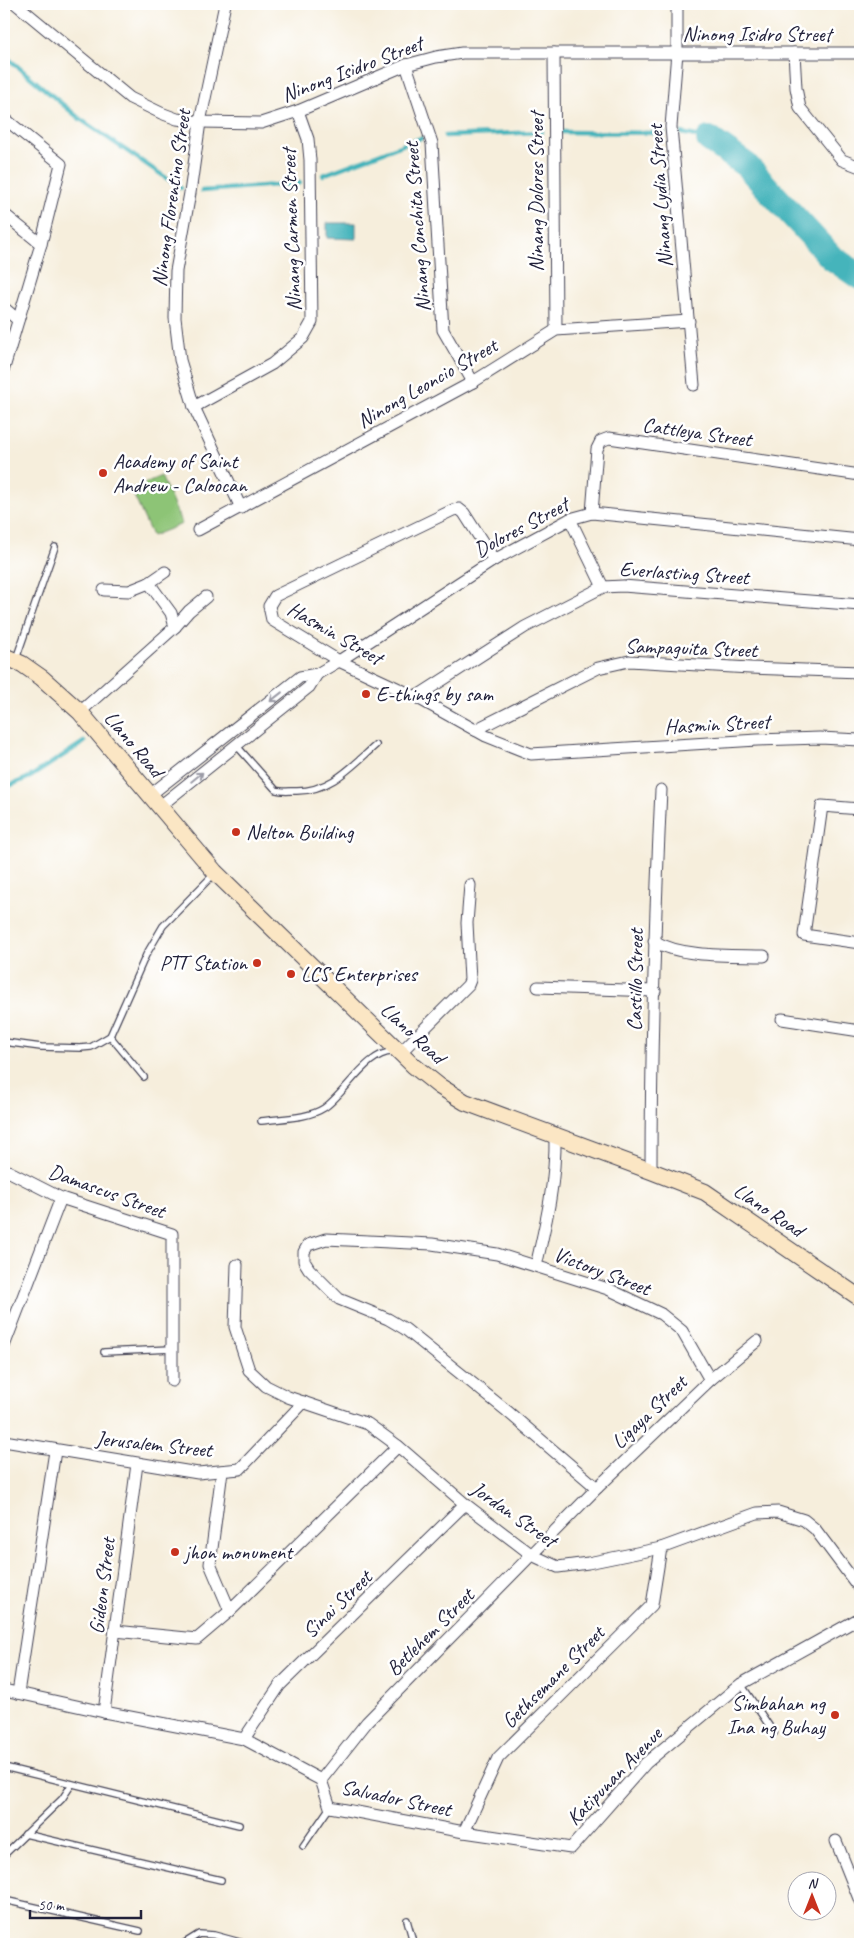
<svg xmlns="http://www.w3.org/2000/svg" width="864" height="1948" font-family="Caveat,sans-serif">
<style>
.green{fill:#8dc476;stroke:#587358}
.water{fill:#44b4bb;stroke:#336b7b}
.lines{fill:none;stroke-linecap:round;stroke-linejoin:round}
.stream{stroke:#44b4bb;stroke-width:4.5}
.river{stroke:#44b4bb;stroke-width:26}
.service-casing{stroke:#424153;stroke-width:8}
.minor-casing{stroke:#424153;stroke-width:13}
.secondary-casing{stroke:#424153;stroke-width:18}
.service{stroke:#fff;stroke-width:5.5}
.minor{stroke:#fff;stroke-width:11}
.secondary{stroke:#fbe6c4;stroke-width:16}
.oneway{stroke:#9c9ca7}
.poi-dot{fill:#c8321e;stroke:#fff;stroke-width:2}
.labels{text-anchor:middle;stroke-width:5;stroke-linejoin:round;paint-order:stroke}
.street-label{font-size:21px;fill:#22223b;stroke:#fff}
.poi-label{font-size:21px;fill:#22223b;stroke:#fff;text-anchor:start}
</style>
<rect width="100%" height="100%" fill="#fff"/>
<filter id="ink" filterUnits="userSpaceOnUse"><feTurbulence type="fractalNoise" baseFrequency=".02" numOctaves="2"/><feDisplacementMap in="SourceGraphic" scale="10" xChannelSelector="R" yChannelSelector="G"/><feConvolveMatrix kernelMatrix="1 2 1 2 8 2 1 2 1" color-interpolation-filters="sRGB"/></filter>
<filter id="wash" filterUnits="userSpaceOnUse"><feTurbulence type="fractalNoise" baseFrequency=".0096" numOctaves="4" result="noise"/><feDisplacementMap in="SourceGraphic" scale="20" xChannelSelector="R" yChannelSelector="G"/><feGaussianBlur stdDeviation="1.12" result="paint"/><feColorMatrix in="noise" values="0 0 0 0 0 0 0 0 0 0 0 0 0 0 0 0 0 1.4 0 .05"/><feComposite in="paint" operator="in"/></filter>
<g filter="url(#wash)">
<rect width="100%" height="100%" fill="#f6eedc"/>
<polygon class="green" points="161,476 182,524 152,536 131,489"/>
<polygon class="water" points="327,223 356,223 356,239 327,238"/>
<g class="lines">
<g class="stream">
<polyline points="4,55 80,119 181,188"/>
<polyline points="562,132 664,133"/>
<polyline points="682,133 709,139"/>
<polyline points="445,136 542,132"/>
<polyline points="323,175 421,138"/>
<polyline points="202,191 300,183"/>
<polyline points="4,788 30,777 84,742"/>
</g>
<polyline class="river" points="709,139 746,165 831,257 860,277"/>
</g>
</g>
<g filter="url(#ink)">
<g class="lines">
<g class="service-casing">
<g id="service">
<polyline points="16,659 55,547"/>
<path d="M236,745L276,790C282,792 289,791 295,791C330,792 352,766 376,745"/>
<polyline points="110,1036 144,1077"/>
<polyline points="4,1042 41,1047 80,1048 91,1047 110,1036 146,955 163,926 214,874"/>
<path d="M261,1121C281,1118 307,1119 324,1108C345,1094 368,1050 394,1052"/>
<polyline points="104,1352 172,1349"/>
<polyline points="741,1684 774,1733"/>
<polyline points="4,1767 239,1825"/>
<polyline points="25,1834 221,1880"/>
<polyline points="303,1846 330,1807"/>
<polyline points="4,1855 62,1799 72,1784"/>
<polyline points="4,1900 140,1931"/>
<polyline points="407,1920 412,1938 412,1944"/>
<polyline points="183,1944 199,1934 214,1935 247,1944"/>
</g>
</g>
<g class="minor-casing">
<g id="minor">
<polyline points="16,4 130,98 161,113 177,119 200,122 261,123 298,111 406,65 436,57 462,53 860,53"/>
<polyline points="225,4 200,122 190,193 176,271 175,318 180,360 194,407 241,508"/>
<polyline points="677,4 677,52 671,127 694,385"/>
<polyline points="554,53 556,330"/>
<polyline points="794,53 796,88 800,108 842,160 860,167"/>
<polyline points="406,65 432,143 443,330 473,382"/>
<polyline points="4,118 61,164 41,244 4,368"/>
<polyline points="4,214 41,244"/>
<polyline points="4,308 18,320"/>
<polyline points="194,407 272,364 303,338 312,322 310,160 308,139 298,111"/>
<polyline points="592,513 597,449 601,441 609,438 860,475"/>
<polyline points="570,519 603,587"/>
<polyline points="198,530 473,382 556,330 689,321"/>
<polyline points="494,560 464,513 459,509 453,510 275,596 269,606 272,620 339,661 416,697 486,736 531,754 757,740 820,738 860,740"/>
<polyline points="104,590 129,591 149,583"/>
<polyline points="175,627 189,611 206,597"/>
<polyline points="416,697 525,627 603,587 623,586 860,605"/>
<polyline points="80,712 175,627 171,613 149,583 165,572"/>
<polyline points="475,730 598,668 629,661 750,668 860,672"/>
<polyline points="150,795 300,677 317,674 339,661 494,560 570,519 592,513 860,540"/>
<polyline points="159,807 309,687 317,674"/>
<polyline points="860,809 822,806 804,935 860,943"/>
<path d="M654,941C682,958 732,955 764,956"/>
<polyline points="538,987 655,991"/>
<polyline points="782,1019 860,1031"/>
<polyline points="401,1052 468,985 470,980 467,923 470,885"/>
<polyline points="4,1169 61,1198 172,1234 172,1381"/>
<path d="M651,1171C651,1044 655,917 661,790"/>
<polyline points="237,1265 235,1327 249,1370 266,1386 288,1397 368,1424 398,1446 465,1504 532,1555 558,1567 588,1563 661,1548 757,1513 778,1512 804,1520 815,1529 860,1589"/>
<path d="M536,1266C546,1223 556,1181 555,1136"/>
<polyline points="4,1346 61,1198"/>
<polyline points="4,1441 198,1473 240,1469 304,1402"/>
<polyline points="222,1471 210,1564 230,1611"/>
<polyline points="597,1488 507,1411 405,1329 388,1319 339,1299 309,1269 304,1261 304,1252 308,1245 326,1239 432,1244 497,1254 608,1289 661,1314 682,1331 710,1380"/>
<polyline points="115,1631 197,1639 230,1611 398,1446"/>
<polyline points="4,1690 104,1712 244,1739 321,1780 330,1807 464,1832 571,1848 646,1763 741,1684 860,1618"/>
<polyline points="18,1693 55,1451"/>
<polyline points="104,1712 137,1464"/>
<polyline points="244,1739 280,1685 465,1504"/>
<polyline points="321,1780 367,1722 597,1488 710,1380 757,1341"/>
<polyline points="464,1832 498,1758 652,1605 661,1548"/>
<polyline points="836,1841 860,1901"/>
</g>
</g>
<g class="secondary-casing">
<polyline id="secondary" points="4,656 22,664 42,678 80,712 215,872 414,1066 439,1086 465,1102 651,1171 705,1192 860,1298"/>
</g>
<use href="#service" class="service"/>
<use href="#minor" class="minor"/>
<use href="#secondary" class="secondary"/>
</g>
<defs><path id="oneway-shaft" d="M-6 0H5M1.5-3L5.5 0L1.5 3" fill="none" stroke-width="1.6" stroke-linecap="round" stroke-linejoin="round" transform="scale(1.25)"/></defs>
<g class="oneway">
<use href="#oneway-shaft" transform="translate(276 697) rotate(142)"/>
<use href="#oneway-shaft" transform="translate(197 777) rotate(-39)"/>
</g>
</g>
<g class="poi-dot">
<circle cx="103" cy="473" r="5"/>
<circle cx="366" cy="694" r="5"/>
<circle cx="236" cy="832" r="5"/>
<circle cx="257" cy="963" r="5"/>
<circle cx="291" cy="974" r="5"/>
<circle cx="175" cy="1552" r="5"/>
<circle cx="835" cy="1715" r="5"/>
</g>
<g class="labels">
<g class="street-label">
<text x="757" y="41">Ninong Isidro Street</text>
<text transform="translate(352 69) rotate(-21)" y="7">Ninong Isidro Street</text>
<text transform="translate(536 192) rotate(-90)" y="7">Ninang Dolores Street</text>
<text transform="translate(660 196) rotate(-94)" y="7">Ninang Lydia Street</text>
<text transform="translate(171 198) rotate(-82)" y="7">Ninong Florentino Street</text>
<text transform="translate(417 227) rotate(-94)" y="7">Ninang Conchita Street</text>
<text transform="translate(291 230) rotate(-92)" y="7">Ninang Carmen Street</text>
<text transform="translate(427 383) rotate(-30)" y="7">Ninong Leoncio Street</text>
<text transform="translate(697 432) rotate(8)" y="7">Cattleya Street</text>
<text transform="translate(521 527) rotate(-28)" y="7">Dolores Street</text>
<text transform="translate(684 573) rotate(4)" y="7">Everlasting Street</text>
<text transform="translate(335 633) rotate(30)" y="7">Hasmin Street</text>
<text transform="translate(691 648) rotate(2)" y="7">Sampaguita Street</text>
<text transform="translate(717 724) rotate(-3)" y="7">Hasmin Street</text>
<text transform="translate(134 744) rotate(50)" y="7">Llano Road</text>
<text transform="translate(635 980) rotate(-89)" y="7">Castillo Street</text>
<text transform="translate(413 1033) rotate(43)" y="7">Llano Road</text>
<text transform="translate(107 1191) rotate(20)" y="7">Damascus Street</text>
<text transform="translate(769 1210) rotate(34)" y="7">Llano Road</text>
<text transform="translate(602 1271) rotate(21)" y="7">Victory Street</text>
<text transform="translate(649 1412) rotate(-44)" y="7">Ligaya Street</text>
<text transform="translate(154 1444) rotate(6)" y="7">Jerusalem Street</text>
<text transform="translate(514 1514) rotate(35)" y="7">Jordan Street</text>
<text transform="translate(102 1586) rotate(-83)" y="7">Gideon Street</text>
<text transform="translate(337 1604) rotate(-44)" y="7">Sinai Street</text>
<text transform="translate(430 1632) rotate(-45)" y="7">Betlehem Street</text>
<text transform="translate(553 1677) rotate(-45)" y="7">Gethsemane Street</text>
<text transform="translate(614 1776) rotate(-46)" y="7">Katipunan Avenue</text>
<text transform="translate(396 1798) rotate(12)" y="7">Salvador Street</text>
</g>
<g class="poi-label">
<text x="113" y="468">Academy of Saint<tspan x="113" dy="24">Andrew - Caloocan</tspan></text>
<text x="376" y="701">E-things by sam</text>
<text x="246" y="839">Nelton Building</text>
<text x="247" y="970" text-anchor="end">PTT Station</text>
<text x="301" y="981">LCS Enterprises</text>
<text x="185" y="1559">jhon monument</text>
<text x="825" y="1710" text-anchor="end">Simbahan ng<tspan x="825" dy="24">Ina ng Buhay</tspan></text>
</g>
</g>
<rect width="864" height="1948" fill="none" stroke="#fff" stroke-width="20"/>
<g transform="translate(812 1896)"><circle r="24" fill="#ffffff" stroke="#a7a7b1"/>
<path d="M0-4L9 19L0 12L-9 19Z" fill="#c8321e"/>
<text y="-8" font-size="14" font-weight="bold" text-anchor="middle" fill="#22223b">N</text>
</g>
<path d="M30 1910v8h111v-8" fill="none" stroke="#22223b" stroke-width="2.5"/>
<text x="38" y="1910" font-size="15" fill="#22223b" stroke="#ffffff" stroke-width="4" paint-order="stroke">50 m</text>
</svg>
